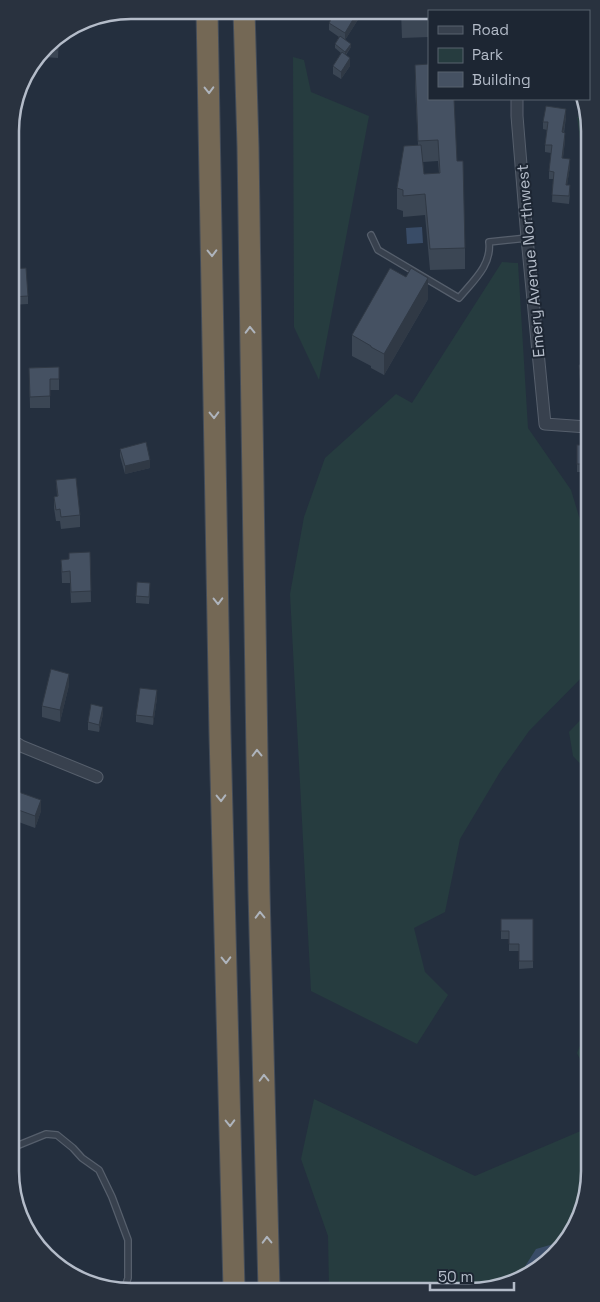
<svg xmlns="http://www.w3.org/2000/svg" width="600" height="1302" font-family="'Space Grotesk',sans-serif">
<style>
.green{fill:#263c3f}
.water{fill:#394c67}
.lines{fill:none;stroke-linecap:round;stroke-linejoin:round}
.service-casing{stroke:#565f6c;stroke-width:8}
.minor-casing{stroke:#565f6c;stroke-width:13}
.motorway-casing{stroke:#434c59;stroke-width:23}
.service{stroke:#38414e;stroke-width:5.5}
.minor{stroke:#38414e;stroke-width:11}
.motorway{stroke:#746855;stroke-width:21}
.wall{fill:#3b4654;fill-rule:evenodd}
.shaded-wall{fill:#303945}
.building{fill:#455162;stroke:#303945}
.oneway{stroke:#aeb4bd}
.labels{text-anchor:middle;stroke-width:4;stroke-linejoin:round;paint-order:stroke}
.street-label{font-size:16px;fill:#b4bcc9;stroke:#1d2633}
.rim{fill:none;stroke:#b4bcc9;stroke-width:2.5}
</style>
<rect width="100%" height="100%" fill="#242f3e"/>
<g class="green">
<polygon points="293,57 304,60 311,92 369,116 319,380 294,327"/>
<polygon points="586,116 586,259 580,257 581,148 577,117"/>
<polygon points="502,262 518,263 528,428 571,490 587,543 588,671 529,731 500,772 460,839 445,912 414,928 425,972 448,995 417,1044 311,991 290,594 304,517 325,458 396,394 412,403"/>
<polygon points="588,712 588,772 573,756 569,732"/>
<polygon points="589,1024 589,1078 577,1053"/>
<polygon points="314,1099 475,1176 590,1127 590,1179 581,1217 560,1250 500,1288 329,1289 328,1236 301,1159"/>
</g>
<g class="water">
<polygon points="422,227 423,243 407,244 406,228"/>
<polygon points="557,1243 563,1245 560,1250 526,1272 524,1268 536,1249"/>
</g>
<g class="lines">
<g class="service-casing">
<g id="service">
<path d="M371,235L378,250L459,298C473,281 492,265 489,242L527,238"/>
<polyline points="14,1147 46,1134 57,1135 73,1148 82,1158 99,1170 112,1197 128,1240 128,1278 124,1290"/>
</g>
</g>
<g class="minor-casing">
<g id="minor">
<polyline points="517,99 517,116 527,238 545,424 587,427"/>
<polyline points="13,741 21,746 97,777"/>
</g>
</g>
<g class="motorway-casing">
<g id="motorway">
<polyline points="207,10 220,734 234,1289"/>
<polyline points="244,11 248,147 259,891 269,1289"/>
</g>
</g>
<use href="#service" class="service"/>
<use href="#minor" class="minor"/>
<use href="#motorway" class="motorway"/>
</g>
<g class="wall">
<polygon points="359,11 359,18 345,40 351,47 346,55 350,66 341,79 333,74 333,66 341,53 335,48 335,44 339,37 329,30 329,23"/>
<polygon points="401,12 429,12 429,37 402,38"/>
<polygon points="59,36 58,58 44,57 44,50"/>
<path d="M415,65L457,161L465,248V269L430,270L425,215L403,217V211L397,209V188L418,145L415,86ZM438,161L439,173L424,174L423,162Z"/>
<polygon points="22,78 29,79 29,87 20,88"/>
<polygon points="566,117 564,133 565,140 563,158 570,166 567,185 570,193 569,204 552,202 553,179 549,179 549,171 551,153 545,152 545,145 547,130 543,129 543,122"/>
<polygon points="11,269 28,296 28,304 11,305"/>
<polygon points="428,299 384,375 371,368 371,366 352,356 352,335"/>
<polygon points="587,364 587,394 581,394 579,365"/>
<polygon points="59,367 59,390 50,390 50,408 30,408 29,368"/>
<rect x="577" y="445" width="10" height="27"/>
<polygon points="120,449 150,468 125,474 120,456"/>
<polygon points="56,480 80,515 80,527 61,529 60,521 56,521 54,508 54,497 57,496"/>
<polygon points="90,552 91,602 71,603 70,583 62,583 61,560 69,560"/>
<polygon points="150,591 149,604 136,603 136,596"/>
<polygon points="69,685 60,722 42,717 42,706"/>
<polygon points="157,698 153,725 136,722 136,715"/>
<polygon points="103,714 99,732 88,730 88,722"/>
<polygon points="13,790 41,811 35,828 13,820"/>
<polygon points="501,919 533,919 533,968 519,969 519,951 509,951 509,939 501,939"/>
</g>
<g class="shaded-wall">
<polygon points="358,11 359,11 359,18 345,40 345,33"/>
<polygon points="351,44 351,47 345,55 345,52"/>
<polygon points="350,58 350,66 341,79 341,72"/>
<polygon points="566,109 566,117 562,140 562,132"/>
<polygon points="565,133 565,140 562,165 562,158"/>
<polygon points="570,159 570,166 566,192 566,185"/>
<polygon points="428,278 428,299 384,375 384,354"/>
<polygon points="150,460 150,468 125,474 125,466"/>
<polygon points="69,674 69,685 60,722 60,710"/>
<polygon points="157,690 157,698 153,725 153,717"/>
<polygon points="103,707 103,714 99,732 99,725"/>
<polygon points="41,800 41,811 35,828 35,816"/>
</g>
<g class="building">
<polygon points="336,11 358,11 345,33 329,23"/>
<polygon points="401,12 429,12 429,16 402,17"/>
<polygon points="57,36 59,36 58,50 44,50 51,40"/>
<polygon points="340,36 351,44 345,52 335,44"/>
<polygon points="342,52 350,58 341,72 333,66"/>
<polygon points="429,64 429,99 454,99 457,161 463,161 465,248 430,249 425,194 403,196 403,190 397,188 404,146 421,145 424,174 440,173 438,140 418,141 415,65"/>
<polygon points="28,70 29,79 22,80 22,78"/>
<polygon points="546,106 566,109 562,132 565,133 562,158 570,159 566,185 570,185 569,196 552,195 554,172 549,171 552,145 545,145 548,122 543,122"/>
<polygon points="26,268 28,296 11,297 11,269"/>
<polygon points="390,268 406,277 411,268 428,278 384,354 371,347 371,346 352,335"/>
<polygon points="587,364 587,386 581,387 579,365"/>
<polygon points="59,367 59,379 50,379 50,396 30,397 29,368"/>
<polygon points="146,442 150,460 125,466 120,449"/>
<rect x="577" y="445" width="10" height="19"/>
<polygon points="76,478 80,515 61,517 60,509 56,510 54,497 58,496 56,480"/>
<polygon points="90,552 91,591 71,592 70,571 62,572 61,560 69,559 69,553"/>
<polygon points="137,582 150,583 149,597 136,596"/>
<polygon points="51,669 69,674 60,710 42,706"/>
<polygon points="140,688 157,690 153,717 136,715"/>
<polygon points="91,704 103,707 99,725 88,722"/>
<polygon points="13,790 41,800 35,816 13,808"/>
<polygon points="501,919 533,919 533,961 519,961 519,944 509,944 509,931 501,931"/>
<polygon points="59,1258 79,1276 51,1262"/>
</g>
<defs><path id="oneway-chevron" d="M-2-3.5L2.5 0L-2 3.5" fill="none" stroke-width="1.6" stroke-linecap="round" stroke-linejoin="round" transform="scale(1.25)"/></defs>
<g class="oneway">
<use href="#oneway-chevron" transform="translate(209 90) rotate(89)"/>
<use href="#oneway-chevron" transform="translate(212 253) rotate(89)"/>
<use href="#oneway-chevron" transform="translate(250 330) rotate(-91)"/>
<use href="#oneway-chevron" transform="translate(214 415) rotate(89)"/>
<use href="#oneway-chevron" transform="translate(218 601) rotate(89)"/>
<use href="#oneway-chevron" transform="translate(257 753) rotate(-91)"/>
<use href="#oneway-chevron" transform="translate(221 798) rotate(89)"/>
<use href="#oneway-chevron" transform="translate(260 915) rotate(-91)"/>
<use href="#oneway-chevron" transform="translate(226 960) rotate(89)"/>
<use href="#oneway-chevron" transform="translate(264 1078) rotate(-91)"/>
<use href="#oneway-chevron" transform="translate(230 1123) rotate(89)"/>
<use href="#oneway-chevron" transform="translate(267 1240) rotate(-91)"/>
</g>
<g class="labels">
<g class="street-label">
<text transform="translate(530 261) rotate(-95)" y="6">Emery Avenue Northwest</text>
</g>
</g>
<path d="M0 0H600V1302H0ZM131 19H469A112 112 0 0 1 581 131V1171A112 112 0 0 1 469 1283H131A112 112 0 0 1 19 1171V131A112 112 0 0 1 131 19Z" fill="#29323f" fill-rule="evenodd"/>
<path class="rim" d="M131 19H469A112 112 0 0 1 581 131V1171A112 112 0 0 1 469 1283H131A112 112 0 0 1 19 1171V131A112 112 0 0 1 131 19Z"/>
<rect x="428" y="10" width="162" height="90" fill="#1d2633" stroke="#59626f"/>
<rect x="438" y="26" width="25" height="8" fill="#38414e" stroke="#59626f"/>
<text x="472" y="35" font-size="15" fill="#b4bcc9">Road</text>
<rect x="438" y="48" width="25" height="15" fill="#263c3f" stroke="#59626f"/>
<text x="472" y="60" font-size="15" fill="#b4bcc9">Park</text>
<rect x="438" y="72" width="25" height="15" fill="#455162" stroke="#59626f"/>
<text x="472" y="85" font-size="15" fill="#b4bcc9">Building</text>
<path d="M430 1282v8h84v-8" fill="none" stroke="#b4bcc9" stroke-width="2.5"/>
<text x="438" y="1282" font-size="15" fill="#b4bcc9" stroke="#1d2633" stroke-width="4" paint-order="stroke">50 m</text>
</svg>
